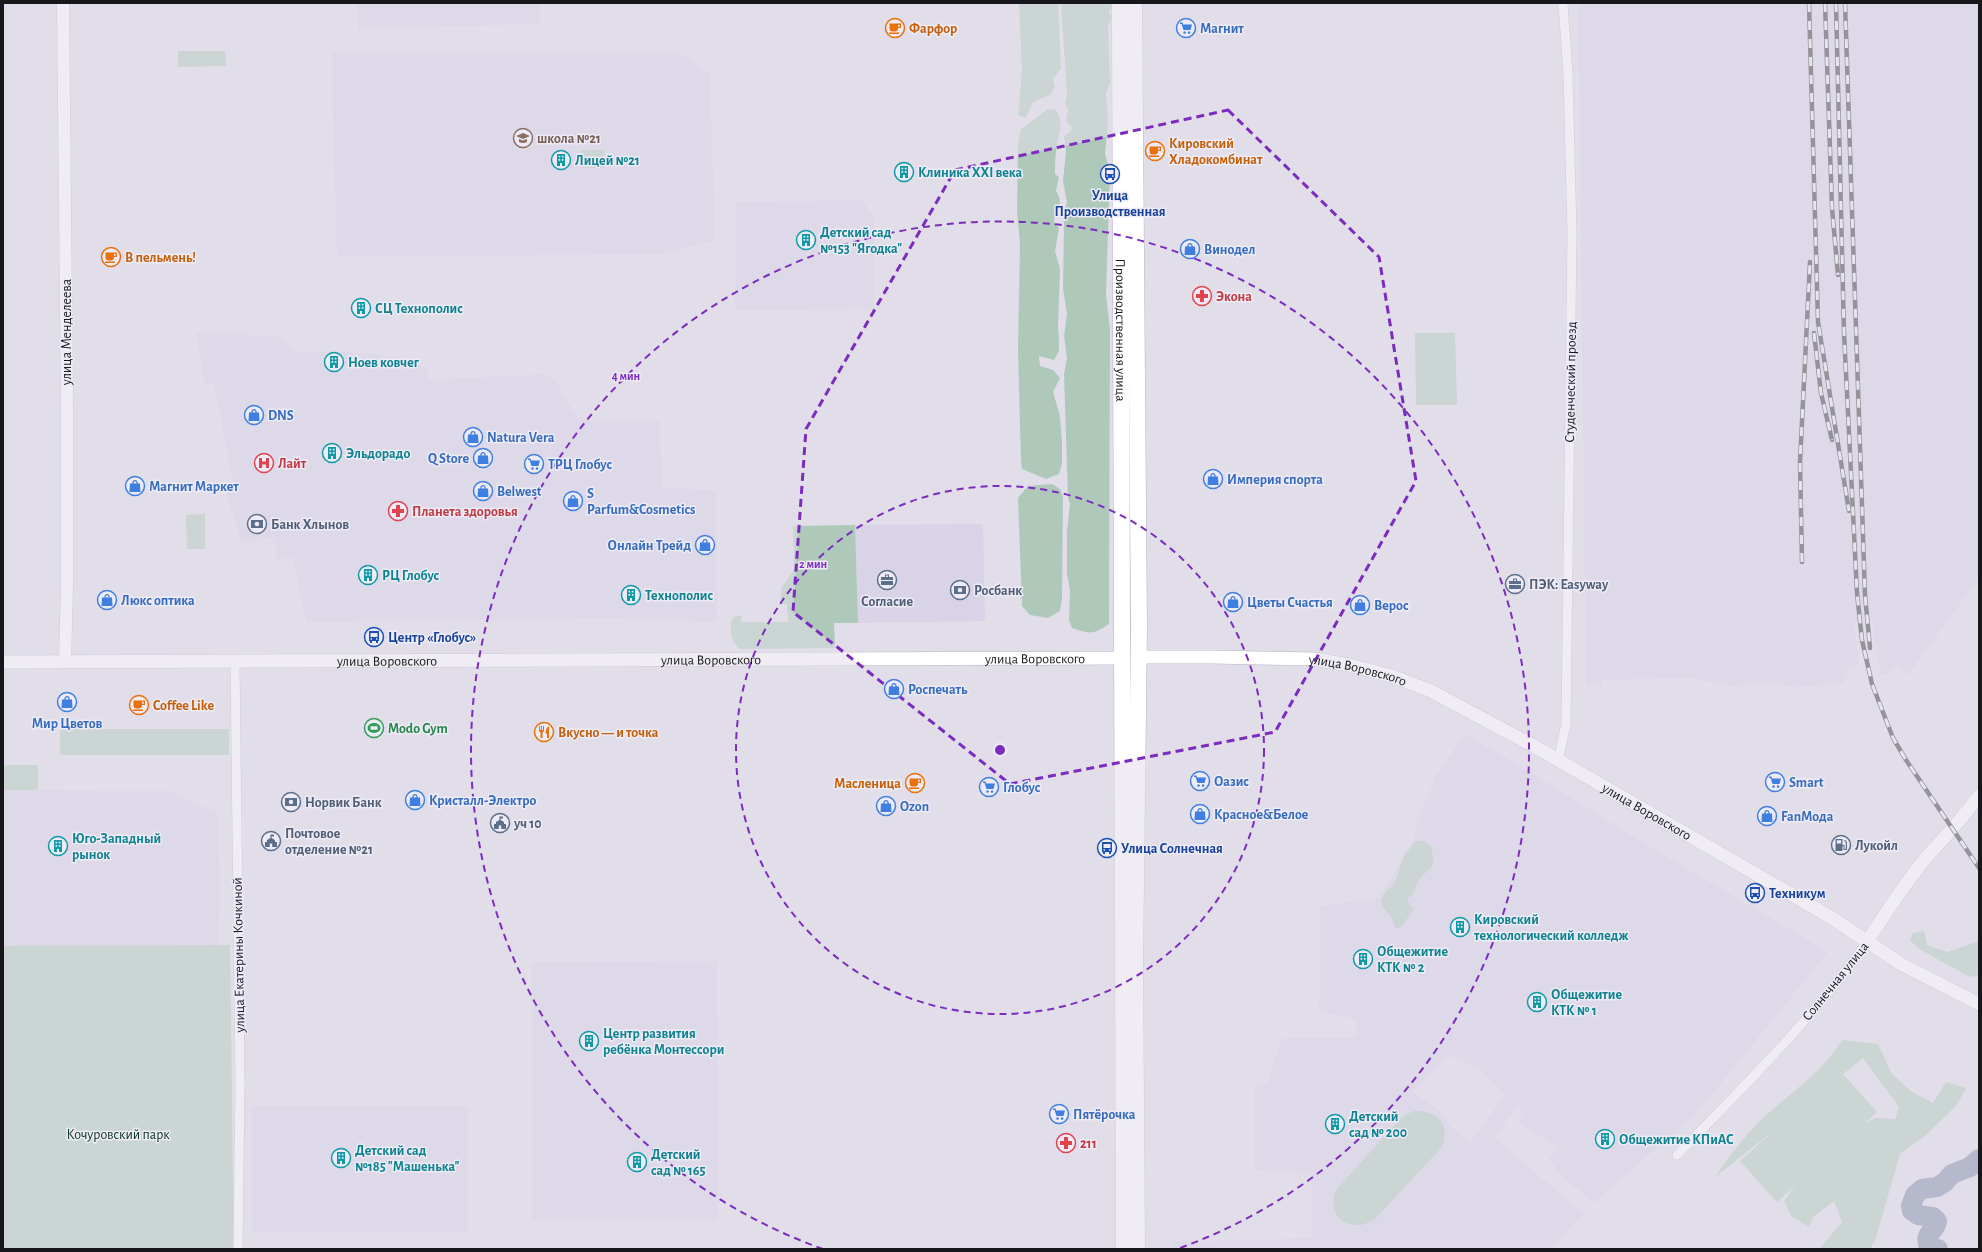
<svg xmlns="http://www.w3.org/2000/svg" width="1982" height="1252" font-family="'Alegreya Sans',sans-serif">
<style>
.built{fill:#d8d3e6;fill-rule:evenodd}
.green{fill:#aec9ba;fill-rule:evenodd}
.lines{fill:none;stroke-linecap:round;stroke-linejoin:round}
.river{stroke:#808da8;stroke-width:20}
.minor-casing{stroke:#b6b4bf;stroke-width:10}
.tertiary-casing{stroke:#b6b4bf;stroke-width:13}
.secondary-casing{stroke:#b6b4bf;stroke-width:14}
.trunk-casing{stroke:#b6b4bf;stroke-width:17}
.minor{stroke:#fff;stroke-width:9}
.tertiary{stroke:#fff;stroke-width:12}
.secondary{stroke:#fff;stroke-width:13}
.trunk{stroke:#fff;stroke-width:16}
.rail-casing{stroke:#38373c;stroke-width:4.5}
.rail{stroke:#eeebf7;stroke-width:3;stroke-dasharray:9;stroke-linecap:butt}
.marked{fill:none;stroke:#7b2cbf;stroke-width:3;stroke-dasharray:8 5;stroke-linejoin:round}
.ring{fill:none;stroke:#7b2cbf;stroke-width:2;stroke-dasharray:7 5}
.labels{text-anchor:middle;stroke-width:3;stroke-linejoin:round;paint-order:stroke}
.food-label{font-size:14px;font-weight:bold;fill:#c56008;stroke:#eeebf7;text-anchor:start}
.shop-label{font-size:14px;font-weight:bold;fill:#366cbe;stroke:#eeebf7;text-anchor:start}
.education-label{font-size:14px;font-weight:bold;fill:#785e54;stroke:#eeebf7;text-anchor:start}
.culture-label{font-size:14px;font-weight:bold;fill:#0d838f;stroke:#eeebf7;text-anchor:start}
.transit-label{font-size:14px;font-weight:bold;fill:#164399;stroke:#eeebf7;text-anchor:start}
.health-label{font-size:14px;font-weight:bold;fill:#be3a42;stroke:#eeebf7;text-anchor:start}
.street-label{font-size:14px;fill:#17161a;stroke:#eeebf7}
.service-label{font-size:14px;font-weight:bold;fill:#4e5e75;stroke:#eeebf7;text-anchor:start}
.leisure-label{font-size:14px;font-weight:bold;fill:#27864d;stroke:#eeebf7;text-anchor:start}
.park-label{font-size:14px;fill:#06321f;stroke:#eeebf7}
.centre{fill:#7b2cbf;stroke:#eeebf7;stroke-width:2}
.ring-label{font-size:12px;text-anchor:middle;font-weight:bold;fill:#7b2cbf;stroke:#eeebf7;stroke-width:3;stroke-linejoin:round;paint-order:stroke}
</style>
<rect width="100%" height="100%" fill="#e1deea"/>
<g class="built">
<polygon points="357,3 540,3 540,24 358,29"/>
<polygon points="1578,3 1979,3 1979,578 1908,675 1896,665 1888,674 1881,674 1876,656 1873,620 1854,622 1859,666 1848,669 1842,684 1793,687 1778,683 1730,686 1691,678 1602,680 1602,685 1586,685"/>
<polygon points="331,53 680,53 710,74 715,240 664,254 337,257"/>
<polygon points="863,200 874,218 874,309 735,310 736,202"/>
<polygon points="248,332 251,336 280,336 293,351 348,352 398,357 428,369 429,380 546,374 558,384 578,420 659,420 663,487 716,491 717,622 601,618 525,620 411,619 307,623 292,558 276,560 275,537 242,543 226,493 234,488 214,384 205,385 196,333"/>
<polygon points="983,524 985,621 858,623 855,525"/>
<path d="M1465,734L1527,770L1631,835L1828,952L1697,1113L1594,1203L1561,1176L1549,1159L1557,1147L1518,1123L1524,1113L1517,1106L1495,1138L1584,1214L1550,1249H1173V1242L1312,1238L1311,1174L1255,1170V1084L1267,1083L1281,1041L1285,1038H1356L1355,1019L1319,1011L1320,906L1379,898L1415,837L1416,822L1436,776ZM1449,1056L1479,1069L1505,1094L1470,1143L1451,1127L1442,1112L1413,1092Z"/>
<polygon points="3,790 170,791 218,813 220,899 218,945 3,946"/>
<polygon points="717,961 718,1220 532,1221 531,962"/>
<rect x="252" y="1106" width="216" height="126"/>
</g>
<g class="green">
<polygon points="1019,3 1058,3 1061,68 1053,79 1055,86 1050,95 1033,102 1026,118 1018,115 1022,71"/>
<path d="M1061,3H1112L1109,13L1112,18L1108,24L1110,83L1106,93L1108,125L1105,154L1110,172L1106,294L1110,330L1109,624C1093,635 1090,634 1072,628L1069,620L1070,590L1067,574V531L1070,504L1068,498L1064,374L1067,358L1064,336L1067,314L1063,288L1064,222L1066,218L1064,211L1067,203L1063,181L1066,151L1064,136L1071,131L1072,128L1066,121L1068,109L1065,105L1067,94Z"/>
<polygon points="178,51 225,51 226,66 178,67"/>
<path d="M1048,109L1056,110C1065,123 1058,136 1056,151C1055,158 1055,166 1055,174L1059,177L1056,191C1065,206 1055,208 1054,222L1059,228L1055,251L1060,269L1058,327L1059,340V351L1054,360L1039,356L1040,366L1053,370L1060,378L1053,392L1060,416L1062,442V464L1059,474L1046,479L1022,469L1021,462L1018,349L1020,244L1017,212L1018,144L1021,129Z"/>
<rect x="582" y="150" width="22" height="18"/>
<polygon points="1415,333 1455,333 1457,405 1416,405"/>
<polygon points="1052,484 1060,489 1063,497 1062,598 1060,611 1048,618 1030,615 1022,606 1018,498 1028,486"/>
<polygon points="205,514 205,549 187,549 186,515"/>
<path d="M855,525L858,623H834L835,648L740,649C730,642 731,633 731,622L734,617L741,615V622H788L787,604H780L781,589L794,569L793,526Z"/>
<rect x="60" y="729" width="169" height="26"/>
<rect x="3" y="765" width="35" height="25"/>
<path d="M1416,841H1424L1431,846L1434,863C1430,870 1423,874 1419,880C1414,887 1417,893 1408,898L1407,902L1414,909L1401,927L1395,928L1391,917L1382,906L1381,901L1386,891L1394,885L1404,856Z"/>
<polygon points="1924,931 1927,945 1947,952 1979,941 1979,975 1970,977 1919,949 1910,940 1913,933"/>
<polygon points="230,945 234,1249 3,1249 3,946"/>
<path d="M1842,1040L1878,1044L1892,1074L1912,1092L1933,1103L1946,1082L1966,1088L1956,1106L1926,1135L1900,1154L1875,1241L1870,1249H1819L1842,1222L1834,1201L1814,1216L1809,1227L1792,1217L1784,1201L1795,1186L1777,1202L1740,1161L1776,1129L1715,1177C1732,1153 1749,1129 1773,1109C1797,1088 1826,1068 1842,1040ZM1863,1058L1899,1107L1895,1119L1875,1118L1864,1124L1877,1112L1843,1074Z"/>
<path d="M1414,1111C1437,1110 1451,1124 1442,1147L1375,1219C1371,1221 1365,1224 1361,1225C1338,1227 1328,1209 1336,1190L1403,1116Z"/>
</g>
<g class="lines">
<path class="river" d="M1938,1249L1929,1247C1923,1232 1935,1233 1937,1221L1933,1217L1918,1215L1912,1211L1911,1206L1915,1195L1922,1189L1937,1187L1945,1182L1952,1174L1970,1167L1979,1159"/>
<g class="minor-casing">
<g id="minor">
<polyline points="235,661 240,1085 238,1249"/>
<polyline points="1558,761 1566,724 1572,234 1568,75 1563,3"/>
<path d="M1677,1155C1743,1087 1812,1020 1867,942"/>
</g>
</g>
<g class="tertiary-casing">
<polyline id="tertiary" points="63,3 67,410 67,585 65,662"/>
</g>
<g class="secondary-casing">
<g id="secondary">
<path id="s1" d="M1139,657H1213L1314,659L1349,665L1392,676L1431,691L1532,745L1832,918L1901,964L1979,1004"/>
<path id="s2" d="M3,662L1121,658"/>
<path d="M1867,942C1887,911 1907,880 1931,852C1948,834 1964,816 1979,796"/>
</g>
</g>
<g class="trunk-casing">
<g id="trunk">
<path id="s3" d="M1120,3L1124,1249"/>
<polyline points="1134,3 1139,627 1135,963 1137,1249"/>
</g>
</g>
<use href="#minor" class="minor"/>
<use href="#tertiary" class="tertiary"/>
<use href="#secondary" class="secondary"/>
<use href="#trunk" class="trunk"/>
<g class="rail-casing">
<g id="rail">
<polyline points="1809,3 1818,322 1849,511"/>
<polyline points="1825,3 1832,208 1838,275"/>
<polyline points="1836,3 1844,333 1857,593 1862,640 1872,684 1893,738 1906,760 1979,868"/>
<polyline points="1845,3 1865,595 1870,648"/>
<polyline points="1814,333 1821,393 1832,440"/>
<polyline points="1802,562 1800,462 1810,262"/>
</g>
</g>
<use href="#rail" class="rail"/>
</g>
<path d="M0 0H1982V1252H0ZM1228,110L1379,257L1416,481L1275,732L1010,784L793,612L806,429L955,170Z" fill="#e1deea" fill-opacity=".55" fill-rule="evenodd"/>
<path class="marked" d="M1228,110L1379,257L1416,481L1275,732L1010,784L793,612L806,429L955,170Z"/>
<g class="ring">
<circle cx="1000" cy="750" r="264"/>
<path d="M823 1249A529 529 0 1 1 1177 1249"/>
</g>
<defs>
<g id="cafe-ring" transform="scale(1)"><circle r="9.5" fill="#eeebf7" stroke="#e8710a" stroke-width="1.5"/><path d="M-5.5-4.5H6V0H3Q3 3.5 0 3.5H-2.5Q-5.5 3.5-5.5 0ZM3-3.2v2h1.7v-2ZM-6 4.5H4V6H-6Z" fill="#e8710a"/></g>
<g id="supermarket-ring" transform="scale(1)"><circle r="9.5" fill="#eeebf7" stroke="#3f7fe0" stroke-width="1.5"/><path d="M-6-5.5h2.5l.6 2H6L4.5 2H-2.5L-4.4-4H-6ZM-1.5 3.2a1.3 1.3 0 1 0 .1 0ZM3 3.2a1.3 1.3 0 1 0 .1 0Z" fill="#3f7fe0"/></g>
<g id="school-ring" transform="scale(1)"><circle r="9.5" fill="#eeebf7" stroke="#8d6e63" stroke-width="1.5"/><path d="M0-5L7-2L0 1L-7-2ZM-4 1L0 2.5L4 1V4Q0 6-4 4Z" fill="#8d6e63"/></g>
<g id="building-ring" transform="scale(1)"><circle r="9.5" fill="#eeebf7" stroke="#0f9aa8" stroke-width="1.5"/><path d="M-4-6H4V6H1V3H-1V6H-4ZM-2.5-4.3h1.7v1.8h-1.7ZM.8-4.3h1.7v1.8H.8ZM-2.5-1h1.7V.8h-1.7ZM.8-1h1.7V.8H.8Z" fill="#0f9aa8"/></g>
<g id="bus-ring" transform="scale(1)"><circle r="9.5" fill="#eeebf7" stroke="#1a4fb4" stroke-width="1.5"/><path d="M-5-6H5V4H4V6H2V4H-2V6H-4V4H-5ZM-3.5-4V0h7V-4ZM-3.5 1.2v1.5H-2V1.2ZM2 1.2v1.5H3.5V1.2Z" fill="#1a4fb4"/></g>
<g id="shop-ring" transform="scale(1)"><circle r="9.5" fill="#eeebf7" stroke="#3f7fe0" stroke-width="1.5"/><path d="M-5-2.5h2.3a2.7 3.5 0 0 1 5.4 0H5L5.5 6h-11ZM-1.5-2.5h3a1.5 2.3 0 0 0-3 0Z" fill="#3f7fe0"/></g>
<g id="pharmacy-ring" transform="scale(1)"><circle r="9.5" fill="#eeebf7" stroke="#e0444e" stroke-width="1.5"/><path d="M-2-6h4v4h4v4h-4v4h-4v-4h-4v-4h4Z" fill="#e0444e"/></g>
<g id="hospital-ring" transform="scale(1)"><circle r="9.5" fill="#eeebf7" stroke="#e0444e" stroke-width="1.5"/><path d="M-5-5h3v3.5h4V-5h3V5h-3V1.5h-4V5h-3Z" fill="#e0444e"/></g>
<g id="bank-ring" transform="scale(1)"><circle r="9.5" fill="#eeebf7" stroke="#5c6f8a" stroke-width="1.5"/><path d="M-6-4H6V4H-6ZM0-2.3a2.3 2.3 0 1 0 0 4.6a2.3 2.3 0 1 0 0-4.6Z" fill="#5c6f8a"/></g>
<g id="office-ring" transform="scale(1)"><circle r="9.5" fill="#eeebf7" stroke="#5c6f8a" stroke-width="1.5"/><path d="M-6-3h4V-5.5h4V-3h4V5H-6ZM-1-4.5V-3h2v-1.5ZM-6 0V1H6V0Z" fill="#5c6f8a"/></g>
<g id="stadium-ring" transform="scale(1)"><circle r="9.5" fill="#eeebf7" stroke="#2e9e5b" stroke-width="1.5"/><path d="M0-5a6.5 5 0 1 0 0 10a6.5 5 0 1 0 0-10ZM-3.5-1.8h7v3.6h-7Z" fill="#2e9e5b"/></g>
<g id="restaurant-ring" transform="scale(1)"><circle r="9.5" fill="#eeebf7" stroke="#e8710a" stroke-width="1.5"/><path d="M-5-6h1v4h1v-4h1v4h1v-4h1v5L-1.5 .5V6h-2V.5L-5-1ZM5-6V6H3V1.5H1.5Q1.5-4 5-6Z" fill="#e8710a"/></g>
<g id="civic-ring" transform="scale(1)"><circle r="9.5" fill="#eeebf7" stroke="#5c6f8a" stroke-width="1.5"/><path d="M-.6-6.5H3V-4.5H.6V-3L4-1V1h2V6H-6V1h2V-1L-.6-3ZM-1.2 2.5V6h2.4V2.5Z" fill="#5c6f8a"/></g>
<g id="fuel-ring" transform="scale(1)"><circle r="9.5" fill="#eeebf7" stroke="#5c6f8a" stroke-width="1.5"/><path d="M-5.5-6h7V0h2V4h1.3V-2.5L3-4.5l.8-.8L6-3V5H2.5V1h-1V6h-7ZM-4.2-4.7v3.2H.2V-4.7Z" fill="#5c6f8a"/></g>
</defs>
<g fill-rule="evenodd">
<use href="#cafe-ring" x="895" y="28"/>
<use href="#supermarket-ring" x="1186" y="28"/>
<use href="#school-ring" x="523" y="138"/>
<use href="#cafe-ring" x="1155" y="151"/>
<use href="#building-ring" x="561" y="160"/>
<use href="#building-ring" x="904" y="172"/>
<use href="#bus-ring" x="1110" y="174"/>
<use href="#building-ring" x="806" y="240"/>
<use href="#shop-ring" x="1190" y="249"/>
<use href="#cafe-ring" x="111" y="257"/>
<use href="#pharmacy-ring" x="1202" y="296"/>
<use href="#building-ring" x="361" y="308"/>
<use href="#building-ring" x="334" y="362"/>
<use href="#shop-ring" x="254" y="415"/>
<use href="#shop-ring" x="473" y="437"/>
<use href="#building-ring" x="332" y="453"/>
<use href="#shop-ring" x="483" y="458"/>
<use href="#hospital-ring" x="264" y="463"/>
<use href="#supermarket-ring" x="534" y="464"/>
<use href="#shop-ring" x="1213" y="479"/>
<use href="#shop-ring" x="135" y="486"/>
<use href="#shop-ring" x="483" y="491"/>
<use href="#shop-ring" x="573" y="501"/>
<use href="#pharmacy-ring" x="398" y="511"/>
<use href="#bank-ring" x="257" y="524"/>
<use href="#shop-ring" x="705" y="545"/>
<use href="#building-ring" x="368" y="575"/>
<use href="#office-ring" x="887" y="580"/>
<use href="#office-ring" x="1515" y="584"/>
<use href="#bank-ring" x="960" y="590"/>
<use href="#building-ring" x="631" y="595"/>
<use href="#shop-ring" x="107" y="600"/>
<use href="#shop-ring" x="1233" y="602"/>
<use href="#shop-ring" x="1360" y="605"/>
<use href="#bus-ring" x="374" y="637"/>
<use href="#shop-ring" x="894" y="689"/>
<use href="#shop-ring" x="67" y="702"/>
<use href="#cafe-ring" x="139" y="705"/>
<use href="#stadium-ring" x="374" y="728"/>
<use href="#restaurant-ring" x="544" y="732"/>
<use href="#supermarket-ring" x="1200" y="781"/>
<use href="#supermarket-ring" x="1775" y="782"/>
<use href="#cafe-ring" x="915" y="783"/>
<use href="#supermarket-ring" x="989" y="787"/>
<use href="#shop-ring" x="415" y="800"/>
<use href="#bank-ring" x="291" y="802"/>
<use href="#shop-ring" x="886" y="806"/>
<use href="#shop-ring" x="1200" y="814"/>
<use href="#shop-ring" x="1767" y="816"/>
<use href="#civic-ring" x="500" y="823"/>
<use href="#civic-ring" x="271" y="841"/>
<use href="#fuel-ring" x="1841" y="845"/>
<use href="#building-ring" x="58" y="846"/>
<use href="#bus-ring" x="1107" y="848"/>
<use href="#bus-ring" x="1755" y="893"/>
<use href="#building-ring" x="1460" y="927"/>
<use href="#building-ring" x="1363" y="959"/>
<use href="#building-ring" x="1537" y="1002"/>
<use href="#building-ring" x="589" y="1041"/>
<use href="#supermarket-ring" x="1059" y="1114"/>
<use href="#building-ring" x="1335" y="1124"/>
<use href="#building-ring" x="1605" y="1139"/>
<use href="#pharmacy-ring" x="1066" y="1143"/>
<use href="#building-ring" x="341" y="1158"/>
<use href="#building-ring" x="637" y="1162"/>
</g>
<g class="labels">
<g class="food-label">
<text x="909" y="33">Фарфор</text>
<text x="1169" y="148">Кировский<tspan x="1169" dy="16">Хладокомбинат</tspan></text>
<text x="125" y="262">В пельмень!</text>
<text x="153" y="710">Coffee Like</text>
<text x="558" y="737">Вкусно — и точка</text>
<text x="901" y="788" text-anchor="end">Масленица</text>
</g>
<g class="shop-label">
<text x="1200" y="33">Магнит</text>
<text x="1204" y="254">Винодел</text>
<text x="268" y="420">DNS</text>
<text x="487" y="442">Natura Vera</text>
<text x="469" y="463" text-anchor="end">Q Store</text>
<text x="548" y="469">ТРЦ Глобус</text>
<text x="1227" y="484">Империя спорта</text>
<text x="149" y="491">Магнит Маркет</text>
<text x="497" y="496">Belwest</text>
<text x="587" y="498">S<tspan x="587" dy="16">Parfum&amp;Cosmetics</tspan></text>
<text x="691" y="550" text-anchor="end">Онлайн Трейд</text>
<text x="121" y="605">Люкс оптика</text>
<text x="1247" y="607">Цветы Счастья</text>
<text x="1374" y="610">Верос</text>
<text x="908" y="694">Роспечать</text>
<text x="67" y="728" text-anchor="middle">Мир Цветов</text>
<text x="1214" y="786">Оазис</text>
<text x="1789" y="787">Smart</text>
<text x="1003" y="792">Глобус</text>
<text x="429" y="805">Кристалл-Электро</text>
<text x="900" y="811">Ozon</text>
<text x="1214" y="819">Красное&amp;Белое</text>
<text x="1781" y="821">FanМода</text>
<text x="1073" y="1119">Пятёрочка</text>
</g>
<g class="education-label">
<text x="537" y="143">школа №21</text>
</g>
<g class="culture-label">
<text x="575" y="165">Лицей №21</text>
<text x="918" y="177">Клиника XXI века</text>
<text x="820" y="237">Детский сад<tspan x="820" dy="16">№153 "Ягодка"</tspan></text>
<text x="375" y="313">СЦ Технополис</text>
<text x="348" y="367">Ноев ковчег</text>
<text x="346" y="458">Эльдорадо</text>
<text x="382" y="580">РЦ Глобус</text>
<text x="645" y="600">Технополис</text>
<text x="72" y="843">Юго-Западный<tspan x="72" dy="16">рынок</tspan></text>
<text x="1474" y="924">Кировский<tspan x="1474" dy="16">технологический колледж</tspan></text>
<text x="1377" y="956">Общежитие<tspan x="1377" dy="16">КТК № 2</tspan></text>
<text x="1551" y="999">Общежитие<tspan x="1551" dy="16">КТК № 1</tspan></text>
<text x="603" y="1038">Центр развития<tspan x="603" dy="16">ребёнка Монтессори</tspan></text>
<text x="1349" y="1121">Детский<tspan x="1349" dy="16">сад № 200</tspan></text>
<text x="1619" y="1144">Общежитие КПиАС</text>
<text x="355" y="1155">Детский сад<tspan x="355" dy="16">№185 "Машенька"</tspan></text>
<text x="651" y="1159">Детский<tspan x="651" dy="16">сад № 165</tspan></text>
</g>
<g class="transit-label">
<text x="1110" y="200" text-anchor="middle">Улица<tspan x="1110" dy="16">Производственная</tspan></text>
<text x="388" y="642">Центр «Глобус»</text>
<text x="1121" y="853">Улица Солнечная</text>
<text x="1769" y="898">Техникум</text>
</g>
<g class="health-label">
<text x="1216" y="301">Экона</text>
<text x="278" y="468">Лайт</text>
<text x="412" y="516">Планета здоровья</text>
<text x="1080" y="1148">211</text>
</g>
<g class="street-label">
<text dy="5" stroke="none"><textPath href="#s3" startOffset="327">Производственная улица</textPath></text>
<text transform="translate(66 332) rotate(-90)" y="5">улица Менделеева</text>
<text transform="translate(1570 382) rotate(-89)" y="5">Студенческий проезд</text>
<text dy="5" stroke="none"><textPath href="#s2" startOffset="1032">улица Воровского</textPath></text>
<text dy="5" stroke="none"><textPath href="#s2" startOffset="708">улица Воровского</textPath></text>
<text dy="5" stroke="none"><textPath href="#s2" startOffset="384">улица Воровского</textPath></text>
<text dy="5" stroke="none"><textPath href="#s1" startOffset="220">улица Воровского</textPath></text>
<text dy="5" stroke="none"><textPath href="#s1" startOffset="544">улица Воровского</textPath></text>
<text transform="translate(238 955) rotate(-91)" y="5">улица Екатерины Кочкиной</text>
<text transform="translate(1835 981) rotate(-51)" y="5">Солнечная улица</text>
</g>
<g class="service-label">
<text x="271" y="529">Банк Хлынов</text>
<text x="1529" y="589">ПЭК: Easyway</text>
<text x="974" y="595">Росбанк</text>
<text x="887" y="606" text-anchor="middle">Согласие</text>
<text x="305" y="807">Норвик Банк</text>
<text x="514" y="828">уч 10</text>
<text x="285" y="838">Почтовое<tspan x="285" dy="16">отделение №21</tspan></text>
<text x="1855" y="850">Лукойл</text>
</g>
<g class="leisure-label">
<text x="388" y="733">Modo Gym</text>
</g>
<g class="park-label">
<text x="118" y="1139">Кочуровский парк</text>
</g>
</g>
<circle cx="1000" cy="750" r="6" class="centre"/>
<g class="ring-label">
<text x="626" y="380">4 мин</text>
<text x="813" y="568">2 мин</text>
</g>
<rect width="1982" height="1252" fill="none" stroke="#17161a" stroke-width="8"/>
</svg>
